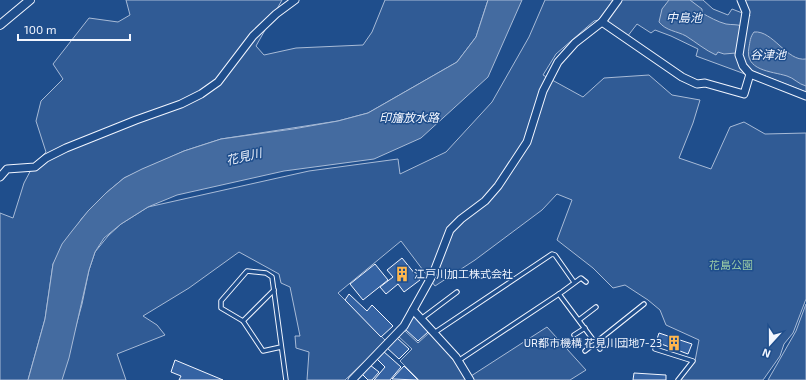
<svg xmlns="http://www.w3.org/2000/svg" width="806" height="380" font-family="'Exo 2','Noto Sans JP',sans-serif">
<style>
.built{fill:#305b95;stroke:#a8bbd7}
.water{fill:#446ba0;stroke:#a8bbd7}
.building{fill:#3563a3;stroke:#f2f6ff}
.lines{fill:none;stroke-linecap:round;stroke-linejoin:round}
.service-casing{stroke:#f2f6ff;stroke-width:5.5}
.minor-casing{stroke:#f2f6ff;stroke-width:9}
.tertiary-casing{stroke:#f2f6ff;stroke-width:10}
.service{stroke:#1f4e8c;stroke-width:3.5}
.minor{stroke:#1f4e8c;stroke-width:7}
.tertiary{stroke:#1f4e8c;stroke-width:8}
.labels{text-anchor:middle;stroke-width:3;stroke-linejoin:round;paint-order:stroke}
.park-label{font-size:11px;fill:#97c8a6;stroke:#1f4e8c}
.poi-label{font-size:11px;fill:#f2f6ff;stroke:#1f4e8c;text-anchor:start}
.water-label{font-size:12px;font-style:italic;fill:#f2f6ff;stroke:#1f4e8c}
</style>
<rect width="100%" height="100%" fill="#1f4e8c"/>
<g class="built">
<polygon points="126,0 282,0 256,46 264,55 296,48 363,45 372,32 385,0 488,0 476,37 457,62 368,113 338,121 221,139 184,151 124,178 106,193 82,218 53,264 45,319 28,380 0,380 0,213 13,218 24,183 34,164 46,152 36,121 41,101 63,79 53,64 89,18 118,22 130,15"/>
<polygon points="545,0 613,0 611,3 617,5 621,0 703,0 713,9 728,15 732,9 750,16 744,0 806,0 806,92 755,72 745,74 696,56 698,49 671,36 655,30 651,33 637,24 627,37 600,20 594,21 556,54 543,75 583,97 604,78 649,75 672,95 700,100 693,123 679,158 711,169 730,127 744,122 765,134 806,133 806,299 793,333 784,344 780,356 763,380 681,380 695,361 699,340 666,325 660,310 648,300 625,285 613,288 593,268 557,240 572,200 557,194 542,210 475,260 435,286 401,241 338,293 386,341 345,380 307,380 309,352 296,348 295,336 300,336 290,287 281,283 279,274 239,252 189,288 143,316 157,325 165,335 117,354 126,380 61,380 82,304 89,270 95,252 108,236 121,224 148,207 309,171 398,159 400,174 446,152 492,102 529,37"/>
<polygon points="806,304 806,380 768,380 796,331"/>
<polygon points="547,327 586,370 570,380 474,380 471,376"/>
<polygon points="404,330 418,343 430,332 470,380 419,380 400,361 412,349 398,336"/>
</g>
<g class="water">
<polygon points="488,0 522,0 488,77 421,138 374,159 284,171 177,195 148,207 121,224 104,238 95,252 89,270 69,358 62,380 28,380 45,319 53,264 62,244 72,231 88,211 106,193 124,178 142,169 184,151 221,139 293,129 338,121 368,113 457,62 476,37"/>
<path d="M669,0H690L702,9V13C709,17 718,22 726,24C732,25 736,24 742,26L736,53L724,54L718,52L716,55C705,50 697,43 686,36C677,31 666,31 659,22L662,9Z"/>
<path d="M754,32C773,30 787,62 806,59V86C798,84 794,78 787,76C771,71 744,71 749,47C750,42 750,37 754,32Z"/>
</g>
<g class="building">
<polygon points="402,258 420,280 404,292 398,284 386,294 380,287 393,277 387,270"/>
<polygon points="375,264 388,280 363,300 350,284"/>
<polygon points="349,294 367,311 372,305 393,326 381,337 345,300"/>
<polygon points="413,314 428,332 418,341 405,329"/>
<polygon points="659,333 692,344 688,354 656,342"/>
<polygon points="396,337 409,349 399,359 386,347"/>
<polygon points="383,351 401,367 390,380 374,380 385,367 376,358"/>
<polygon points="175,360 223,380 179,380 181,376 171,372"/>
<polygon points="370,365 379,372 372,380 368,380 362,374"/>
<polygon points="404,366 418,380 392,379"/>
<polygon points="634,373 666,375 666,380 633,380"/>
</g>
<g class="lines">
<g class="service-casing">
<g id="service">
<polyline points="559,294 600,349"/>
<polyline points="421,319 457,292"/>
<polyline points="579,320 596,307"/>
<polyline points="243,321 274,290"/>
<polyline points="434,333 552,254 555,255 574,282"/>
<polyline points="574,335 585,328"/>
<polyline points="281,347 263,351 243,321 221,308 221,301 247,271 266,273 272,277 286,380"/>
<polyline points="655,349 693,361 678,380"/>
<polyline points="585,351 644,304"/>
<polyline points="458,361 562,292 581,278 586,282"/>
</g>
</g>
<g class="minor-casing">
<g id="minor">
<polyline points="741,0 746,12 739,55 743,66 750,74 806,96"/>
<polyline points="602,22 682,77 697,84 705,83 744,94 750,74"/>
<polyline points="0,177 7,169 35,167 46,158 66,148 136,120 181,104 201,94 218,82 253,36 276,14 295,0"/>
<polyline points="413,310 456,357 470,380"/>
<polyline points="352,380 404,326 433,274 450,230 461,219 485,201 498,186 527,142 543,91 558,62 575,43 602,22 618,0"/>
</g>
</g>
<g class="tertiary-casing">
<polyline id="tertiary" points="0,25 30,0"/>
</g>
<use href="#service" class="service"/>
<use href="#minor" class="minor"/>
<use href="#tertiary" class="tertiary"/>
</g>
<defs>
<g id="building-bare" transform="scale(1.2)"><path d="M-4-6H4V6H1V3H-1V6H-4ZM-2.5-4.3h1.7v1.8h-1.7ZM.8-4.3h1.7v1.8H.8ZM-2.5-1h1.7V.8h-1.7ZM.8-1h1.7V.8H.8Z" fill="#ffb74d" stroke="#1f4e8c" stroke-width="2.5" paint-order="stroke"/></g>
</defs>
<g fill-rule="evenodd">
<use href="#building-bare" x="402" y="274"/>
<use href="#building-bare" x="674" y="343"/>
</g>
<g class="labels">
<g class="park-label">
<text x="731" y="269">花島公園</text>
</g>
<g class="poi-label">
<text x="414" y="278">江戸川加工株式会社</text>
<text x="662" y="347" text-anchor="end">UR都市機構 花見川団地7-23</text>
</g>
<g class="water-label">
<text x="684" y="22">中島池</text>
<text x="768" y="59">谷津池</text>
<text x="409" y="122">印旛放水路</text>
<text transform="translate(244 157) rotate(-13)" y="4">花見川</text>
</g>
</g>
<g transform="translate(770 344) rotate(201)" stroke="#1f4e8c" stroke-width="3" paint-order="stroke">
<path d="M0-3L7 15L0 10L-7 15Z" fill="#f2f6ff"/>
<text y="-6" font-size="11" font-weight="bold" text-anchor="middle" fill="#f2f6ff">N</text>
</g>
<path d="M18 34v6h112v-6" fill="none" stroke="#f2f6ff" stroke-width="2"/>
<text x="24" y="34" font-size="12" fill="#f2f6ff" stroke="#1f4e8c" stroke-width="3" paint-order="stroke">100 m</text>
</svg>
